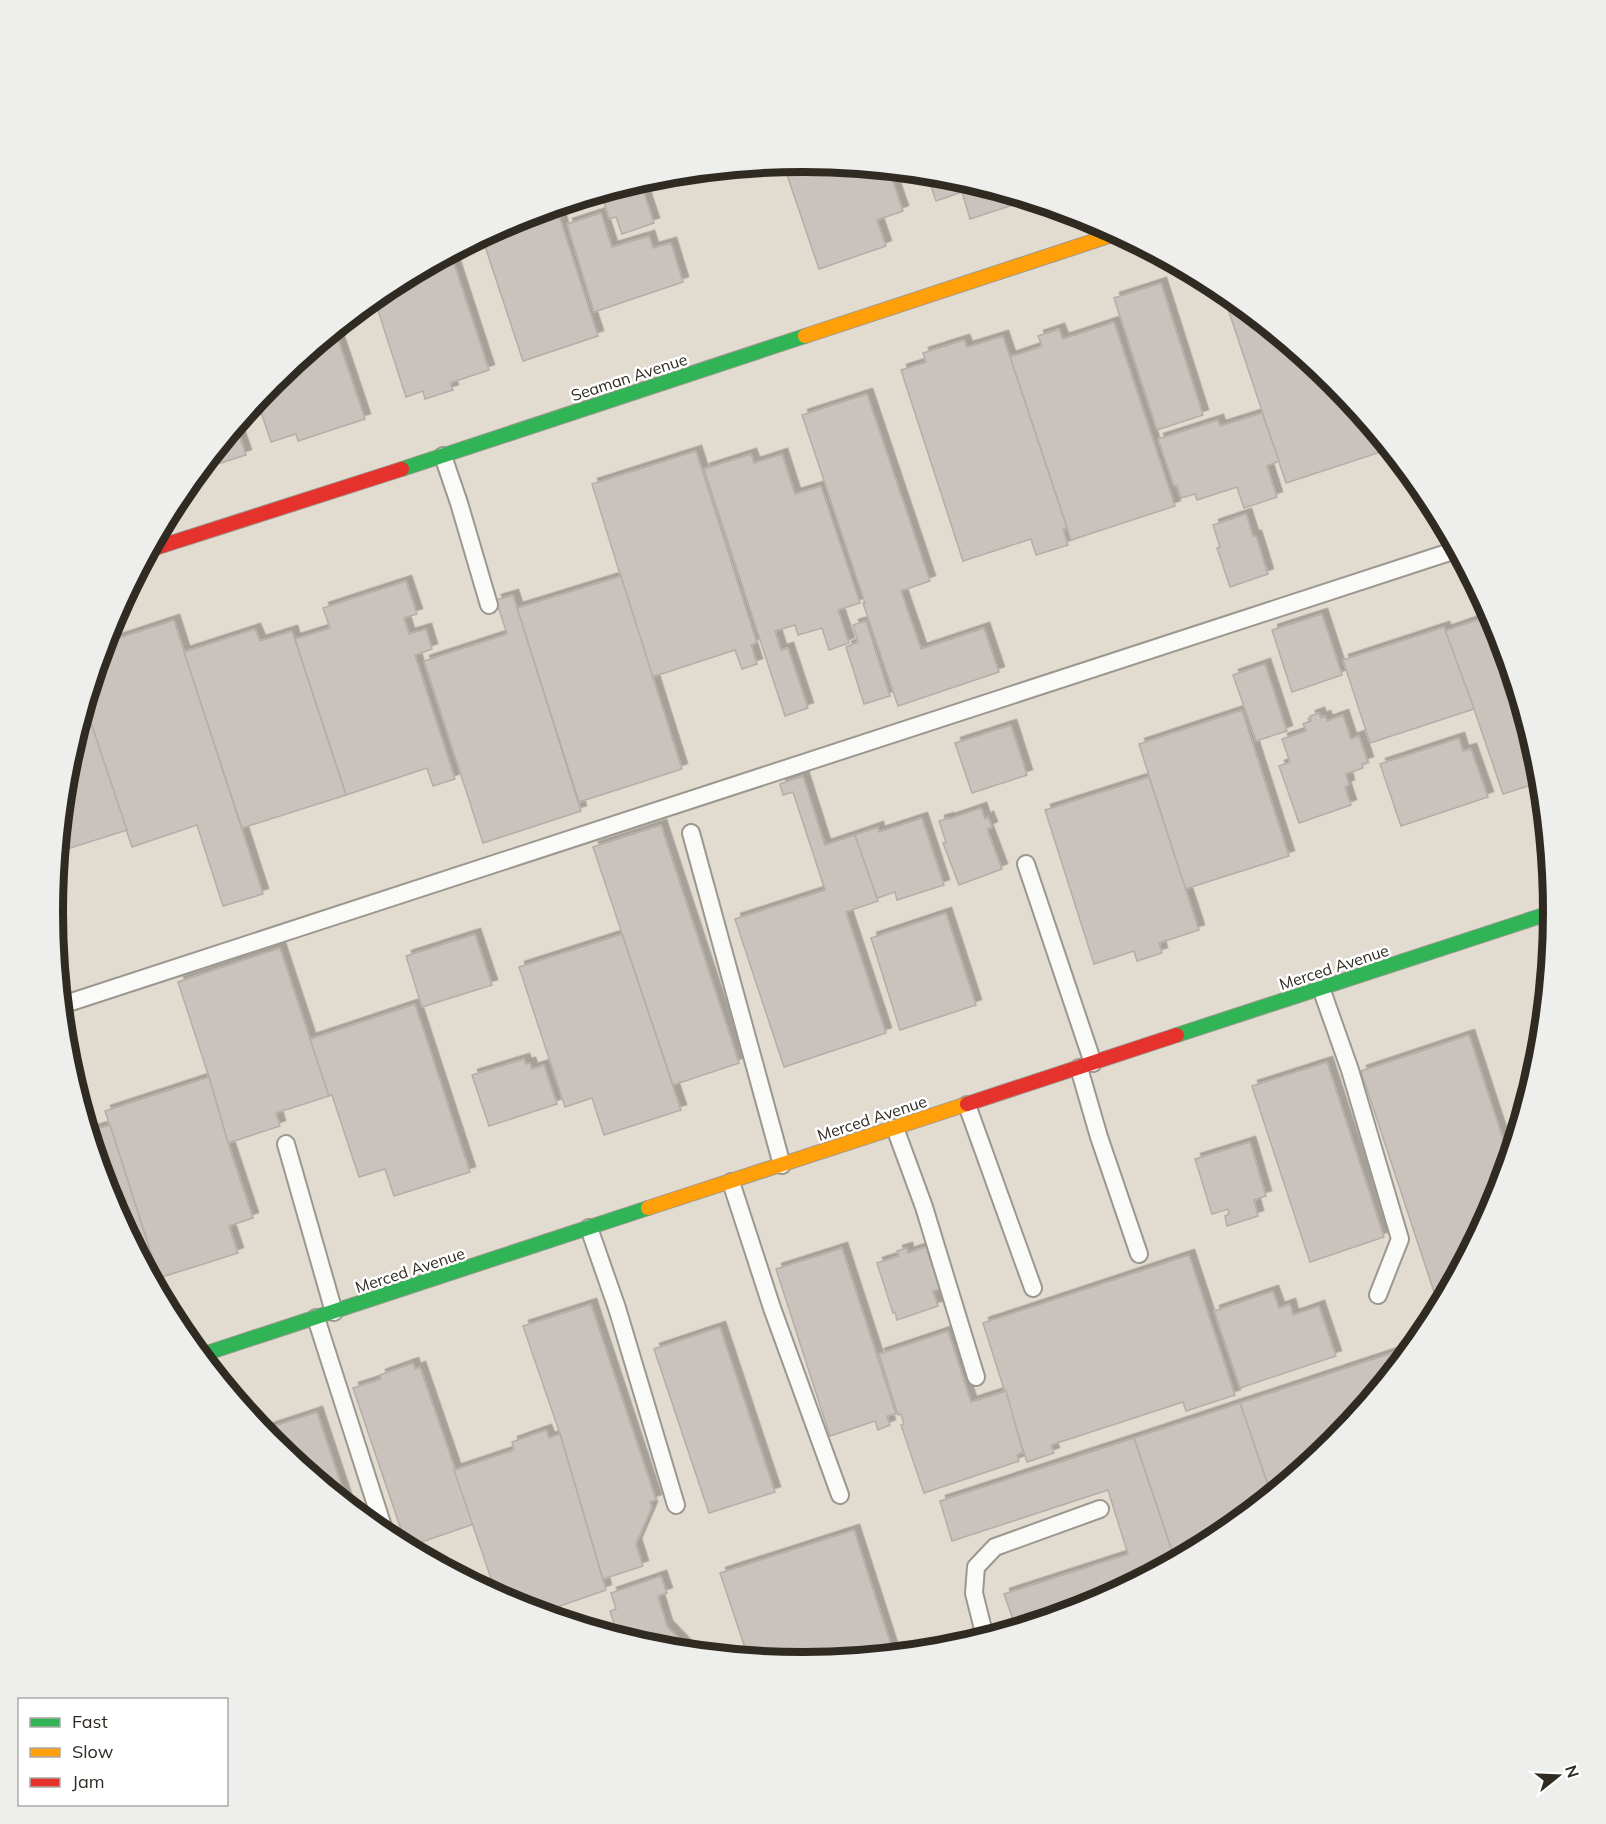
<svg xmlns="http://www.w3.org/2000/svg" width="1606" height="1824" font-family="Mulish,sans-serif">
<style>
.building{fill:#cac3bd;stroke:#b5ada8;stroke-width:1.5;filter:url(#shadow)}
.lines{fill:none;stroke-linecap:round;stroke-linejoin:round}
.lane-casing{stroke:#9c978f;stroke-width:20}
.fast-casing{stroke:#9c978f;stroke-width:16}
.slow-casing{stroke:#9c978f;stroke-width:16}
.jam-casing{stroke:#9c978f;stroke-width:16}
.lane{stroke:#fafaf8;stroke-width:16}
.fast{stroke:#30b455;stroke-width:14}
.slow{stroke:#ff9f0a;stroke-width:14}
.jam{stroke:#e5322d;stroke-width:14}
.labels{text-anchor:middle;stroke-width:5;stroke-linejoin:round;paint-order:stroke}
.street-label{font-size:16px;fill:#2f2b23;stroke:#fff}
.rim{fill:none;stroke:#2f2b23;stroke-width:8}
</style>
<defs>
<filter id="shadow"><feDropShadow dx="5.5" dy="-5.5" stdDeviation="0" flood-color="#0004"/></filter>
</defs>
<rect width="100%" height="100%" fill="#e1dbd0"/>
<g class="building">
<polygon points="803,162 889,170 903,211 877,220 886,246 819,269 783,163"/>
<polygon points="723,169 671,186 668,175"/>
<polygon points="927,174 950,176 1028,200 970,219 962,192 936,201"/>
<polygon points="640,181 654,223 622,234 616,217 609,219 604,202 609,200 606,191"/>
<polygon points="556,206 598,336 523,361 482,237 516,219"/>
<polygon points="601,213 612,247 649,236 653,248 671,243 683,282 594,312 567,224"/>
<polygon points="451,254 489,370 450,383 453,390 425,399 423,391 406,397 374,298 386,288"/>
<polygon points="1161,283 1203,415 1157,430 1114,298"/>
<polygon points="1222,291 1334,382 1390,449 1286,483"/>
<polygon points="1114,322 1175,506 1071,540 1010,357 1042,346 1038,336 1059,329 1063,339"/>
<polygon points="335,330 365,419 298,441 296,434 271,442 257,400 273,381"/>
<polygon points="1003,336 1067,528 1063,529 1068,545 1036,555 1031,539 963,561 901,370 926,362 923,353 964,340 967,347"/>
<polygon points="867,394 930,581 901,591 921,649 984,628 999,672 898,706 863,603 865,603 802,415"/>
<polygon points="257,400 261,414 240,421"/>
<polygon points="1262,413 1279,461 1267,466 1277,497 1244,508 1237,487 1197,500 1195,494 1181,498 1177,485 1174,486 1158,439 1218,420 1220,426"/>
<polygon points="236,426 246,455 199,470"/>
<polygon points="696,451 757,643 751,645 757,664 742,669 735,650 652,677 592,484"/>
<polygon points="751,454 754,463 782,454 795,494 821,486 860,603 838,610 849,643 829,650 822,628 798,635 795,625 775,631 781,650 788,648 808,708 785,716 704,469"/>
<polygon points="1246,514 1253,536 1256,536 1268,574 1230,587 1217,548 1220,547 1213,525"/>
<polygon points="621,576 682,769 579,802 517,608"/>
<polygon points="406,581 417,614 404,618 409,634 426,629 432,649 415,655 455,779 433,786 427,768 346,795 295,639 330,628 323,608"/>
<polygon points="513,595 581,811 483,843 424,661 507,634 496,600"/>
<polygon points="1322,614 1342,675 1292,692 1272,630"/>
<polygon points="1491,615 1496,625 1539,766 1541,782 1503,794 1474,709 1445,631"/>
<polygon points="174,620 263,894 223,906 197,825 132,847 85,705 104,643"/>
<polygon points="866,621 890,696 864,704 846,647 858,642 853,625"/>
<polygon points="1444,627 1474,709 1370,743 1343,660"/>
<polygon points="255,629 260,641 292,631 346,795 242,828 184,652"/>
<polygon points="1265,664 1287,731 1256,741 1233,675"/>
<polygon points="85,705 127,830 58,852 67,765"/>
<polygon points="1242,710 1289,856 1185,889 1139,744"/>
<polygon points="1319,713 1321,718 1325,716 1327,721 1343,715 1351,739 1359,736 1368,762 1362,764 1363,768 1346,774 1349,785 1345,787 1351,805 1299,823 1279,766 1290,762 1282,739 1306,731 1303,724 1311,721 1310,716"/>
<polygon points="1011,725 1027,775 972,793 955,743"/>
<polygon points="1459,738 1463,751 1471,749 1488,797 1401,826 1380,764"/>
<polygon points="803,776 825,845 855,835 878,901 846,912 886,1033 784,1067 735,919 825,890 793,792 783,795 780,784"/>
<polygon points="1149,777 1199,930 1159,943 1162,953 1137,961 1134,951 1094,964 1045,810"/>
<polygon points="981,808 985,819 988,817 992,827 987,829 1002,869 959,885 943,843 946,842 939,821 948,818 949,819"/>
<polygon points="922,818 944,885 897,900 895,892 877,898 855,835 878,827 879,832"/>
<polygon points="661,825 739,1063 673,1085 593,847"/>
<polygon points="946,913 976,1005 900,1030 871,938"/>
<polygon points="475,934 492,985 422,1007 406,956"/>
<polygon points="622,934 681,1110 604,1135 592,1098 565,1107 519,967"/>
<polygon points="280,948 329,1096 276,1113 280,1126 228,1143 209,1077 178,982"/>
<polygon points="415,1004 470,1172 394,1196 385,1169 359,1177 332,1095 329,1096 310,1039"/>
<polygon points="1469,1035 1509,1157 1496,1200 1439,1307 1361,1071"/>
<polygon points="524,1059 526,1064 530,1063 532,1069 544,1065 557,1104 489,1126 472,1075"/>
<polygon points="1327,1062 1384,1237 1310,1262 1252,1086"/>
<polygon points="209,1077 228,1143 253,1218 229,1226 238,1253 159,1278 105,1111"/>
<polygon points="110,1125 159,1278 153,1280 110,1199 89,1131"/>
<polygon points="1250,1142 1266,1196 1254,1200 1258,1216 1227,1226 1225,1216 1229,1214 1228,1209 1212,1214 1195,1159"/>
<polygon points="926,1247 940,1289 933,1291 938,1306 897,1320 895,1312 893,1313 877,1263 899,1256 897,1251 907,1248 908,1253"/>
<polygon points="842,1248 896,1414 887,1416 890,1425 878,1430 875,1421 830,1436 776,1269"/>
<polygon points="1189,1255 1235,1395 1186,1411 1183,1402 1051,1445 1054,1453 1027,1462 983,1323"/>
<polygon points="1273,1291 1279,1308 1290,1304 1293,1315 1319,1306 1336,1356 1240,1388 1214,1311"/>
<polygon points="591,1304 656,1500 650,1502 652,1507 636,1544 643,1566 603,1579 560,1434 523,1326"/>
<polygon points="720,1327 775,1492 709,1513 654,1349"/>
<polygon points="948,1331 971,1402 1006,1391 1023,1452 1017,1455 1019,1461 924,1493 901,1425 904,1424 901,1414 898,1415 879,1354"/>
<polygon points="1413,1346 1333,1443 1271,1494 1240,1403"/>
<polygon points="413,1363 415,1369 420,1367 474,1524 407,1547 353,1388 381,1379 380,1375"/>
<polygon points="1240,1403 1271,1494 1220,1536 1175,1560 1134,1438"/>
<polygon points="317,1412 348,1505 272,1442 262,1430"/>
<polygon points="546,1430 549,1438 560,1434 606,1590 540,1613 515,1605 497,1596 454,1470 514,1450 512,1442"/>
<polygon points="1134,1438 1175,1560 1090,1605 1016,1628 1004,1594 1128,1554 1108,1490 952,1541 940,1501"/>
<polygon points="854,1530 894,1654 803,1662 748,1657 720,1573"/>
<polygon points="661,1576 667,1593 658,1596 667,1626 691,1651 656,1648 618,1636 610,1611 616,1609 611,1593"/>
</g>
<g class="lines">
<g class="lane-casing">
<g id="lane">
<polyline points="443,456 459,503 489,605"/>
<polyline points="691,833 782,1165"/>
<polyline points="1026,864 1093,1063"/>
<polyline points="1321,988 1350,1070 1400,1239 1378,1295"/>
<path d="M62,1005C528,857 991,700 1456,550"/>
<polyline points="1079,1068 1099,1137 1139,1254"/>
<polyline points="967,1105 1033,1288"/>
<polyline points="895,1128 924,1207 976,1377"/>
<polyline points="286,1144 334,1312"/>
<polyline points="731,1182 772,1308 840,1495"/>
<polyline points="589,1228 617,1308 676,1505"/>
<polyline points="316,1318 386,1536"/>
<polyline points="985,1637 974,1593 976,1567 995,1547 1100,1509"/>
</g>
</g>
<g class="fast-casing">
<g id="fast">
<polyline points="402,469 805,336"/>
<polyline points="1177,1035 1553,912"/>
<polyline points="201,1355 648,1208"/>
</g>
</g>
<g class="slow-casing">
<g id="slow">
<polyline points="805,336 1118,233"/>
<polyline points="648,1208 967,1104"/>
</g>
</g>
<g class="jam-casing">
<g id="jam">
<polyline points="149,550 402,469"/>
<polyline points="967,1104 1177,1035"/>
</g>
</g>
<use href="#lane" class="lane"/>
<use href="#fast" class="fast"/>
<use href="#slow" class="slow"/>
<use href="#jam" class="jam"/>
</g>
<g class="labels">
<g class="street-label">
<text transform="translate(629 377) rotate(-18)" y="6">Seaman Avenue</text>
<text transform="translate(1334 967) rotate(-18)" y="6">Merced Avenue</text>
<text transform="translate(872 1118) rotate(-18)" y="6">Merced Avenue</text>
<text transform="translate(410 1270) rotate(-18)" y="6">Merced Avenue</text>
</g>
</g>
<path d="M0 0H1606V1824H0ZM63 912a740 740 0 1 1 1480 0a740 740 0 1 1-1480 0Z" fill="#eeeeed" fill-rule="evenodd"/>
<path class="rim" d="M63 912a740 740 0 1 1 1480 0a740 740 0 1 1-1480 0Z"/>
<rect x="18" y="1698" width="210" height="108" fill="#ffffff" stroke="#acaaa7" stroke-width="1.5"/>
<rect x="30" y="1718" width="30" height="9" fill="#30b455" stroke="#acaaa7" stroke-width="1.5"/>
<text x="72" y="1728" font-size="18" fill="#2f2b23">Fast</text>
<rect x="30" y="1748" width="30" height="9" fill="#ff9f0a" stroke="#acaaa7" stroke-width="1.5"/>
<text x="72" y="1758" font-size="18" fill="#2f2b23">Slow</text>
<rect x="30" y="1778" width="30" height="9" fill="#e5322d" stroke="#acaaa7" stroke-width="1.5"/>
<text x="72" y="1788" font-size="18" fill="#2f2b23">Jam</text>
<g transform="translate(1558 1776) rotate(72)" stroke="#ffffff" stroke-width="4.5" paint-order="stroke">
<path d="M0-4.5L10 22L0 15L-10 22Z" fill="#2f2b23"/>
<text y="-9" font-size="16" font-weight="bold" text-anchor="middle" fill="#2f2b23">N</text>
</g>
</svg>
